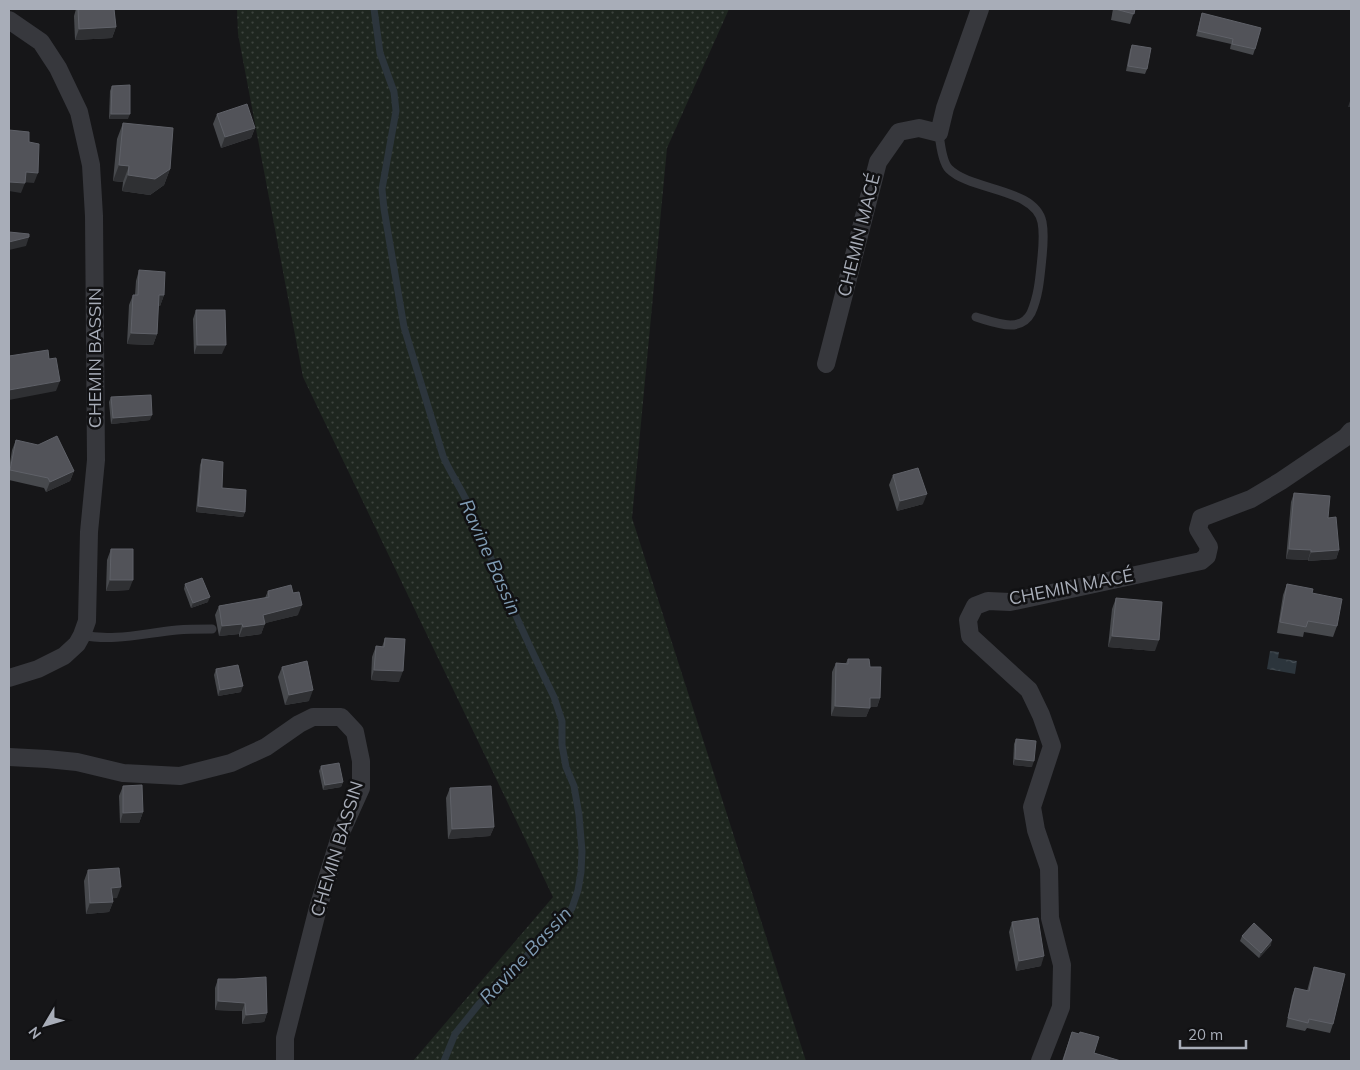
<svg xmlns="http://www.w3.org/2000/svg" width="1360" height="1070" font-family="Mulish,sans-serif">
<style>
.grass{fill:url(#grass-dots)}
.water{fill:url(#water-ripples)}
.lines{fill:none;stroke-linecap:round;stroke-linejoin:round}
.stream{stroke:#2c353c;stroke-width:7}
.lane{stroke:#37383d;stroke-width:9}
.street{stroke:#37383d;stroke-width:18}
.wall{fill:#47494d}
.shaded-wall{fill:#2f3033}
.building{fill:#525359;stroke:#5f6168}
.labels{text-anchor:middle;stroke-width:5;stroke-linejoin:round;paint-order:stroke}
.street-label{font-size:18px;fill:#a8adb8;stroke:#111113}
.water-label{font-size:19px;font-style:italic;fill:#7f9bb3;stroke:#111113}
</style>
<defs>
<pattern id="grass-dots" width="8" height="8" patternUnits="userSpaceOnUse" patternTransform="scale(1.25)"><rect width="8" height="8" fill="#1e261f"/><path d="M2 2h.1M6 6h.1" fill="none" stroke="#3c433d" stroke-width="1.8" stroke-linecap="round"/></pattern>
<pattern id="water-ripples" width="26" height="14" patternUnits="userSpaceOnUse" patternTransform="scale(1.25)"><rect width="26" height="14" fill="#2c353c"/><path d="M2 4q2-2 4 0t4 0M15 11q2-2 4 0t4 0" fill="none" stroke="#485056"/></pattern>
</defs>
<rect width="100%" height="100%" fill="#161618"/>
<polygon class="grass" points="237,9 729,9 667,148 632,518 806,1061 413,1061 553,897 303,377 238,34"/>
<polygon class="water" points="1270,651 1279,652 1278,658 1297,661 1295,674 1267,669"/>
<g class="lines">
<path class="stream" d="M374,9L380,53L394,92L396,111L382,189L384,209L404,327L443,456C451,475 464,492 471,511C497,574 524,636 554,697L562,721V745L566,767L574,786L579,815L582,851L581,872L578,890L572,908L563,919L479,1004L455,1034L444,1061"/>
<g class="lane">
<path d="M939,133C940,142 942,162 949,169C971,191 1035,188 1042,222C1044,232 1043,247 1042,257C1040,276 1039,295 1031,313C1020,334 994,322 976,317"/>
<path d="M82,635C113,642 145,633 177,630C188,629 200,629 212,629"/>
</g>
<g class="street">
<polyline points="9,20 41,42 58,68 79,112 91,165 94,216 96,460 89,532 87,621 82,635 77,644 64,656 38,669 9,678"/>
<polyline points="826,364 878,162 899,132 919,128 939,133 945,108 980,9"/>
<polyline points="9,757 47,759 77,762 123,773 180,776 231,763 266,747 299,724 313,717 341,717 355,732 361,761 361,788 342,830 318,908 285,1038 285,1061"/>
<polyline points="1040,1061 1061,1007 1062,965 1050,918 1049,868 1036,830 1032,807 1052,746 1041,715 1029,690 970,636 968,620 975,606 988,601 1010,602 1201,561 1207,556 1209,547 1198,529 1201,518 1251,499 1281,481 1346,437 1351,431"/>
</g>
</g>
<g class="wall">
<polygon points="76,9 114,9 116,27 112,38 75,40 74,16"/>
<polygon points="1113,9 1135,9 1130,24 1111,20"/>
<polygon points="1202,13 1255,49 1253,55 1230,49 1231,44 1196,36"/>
<polygon points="1132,45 1147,69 1145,74 1126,71 1130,50"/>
<polygon points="112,86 128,119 109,119 110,91"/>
<polygon points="217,114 255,128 251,138 221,148 213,124"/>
<polygon points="123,123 170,169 164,185 150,195 122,191 123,182 113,181 117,139"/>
<polygon points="139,270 164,295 160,306 158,306 157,334 153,345 127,344 129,305 133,295 135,295 136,281"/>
<polygon points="196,310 222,354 194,354 193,319"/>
<polygon points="111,397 150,420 111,424 109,402"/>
<polygon points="16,440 74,471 70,481 46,492 44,488 9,480 9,469 12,450"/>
<polygon points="202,459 222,488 245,512 243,517 196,512 200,465"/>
<polygon points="893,475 923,504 897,511 889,485"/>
<polygon points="1294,493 1328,518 1339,550 1336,559 1308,561 1308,560 1286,559 1291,502"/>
<polygon points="111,549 129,590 106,591 107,560"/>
<polygon points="185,584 208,602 191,608 184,589"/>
<polygon points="1287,584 1312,593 1337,626 1333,637 1304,632 1303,637 1277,633 1283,595"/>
<polygon points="268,591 298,615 265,623 261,634 239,637 239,634 219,636 215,615 219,606 265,598"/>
<polygon points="1116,598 1155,651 1108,647 1112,609"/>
<polygon points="385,638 399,682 371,680 372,657 376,646 382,647"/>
<polygon points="848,659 870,667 880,698 877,707 870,707 866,717 831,716 832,672 836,663 846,663"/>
<polygon points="282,667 309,701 285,705 278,677"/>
<polygon points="216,669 241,692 218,696 214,675"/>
<polygon points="1016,739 1032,767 1013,765 1014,744"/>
<polygon points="321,766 343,782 341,787 323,790 319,771"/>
<polygon points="123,786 143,812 139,823 120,823 119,796"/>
<polygon points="450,788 494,827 490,836 448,839 446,798"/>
<polygon points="88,870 117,898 112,898 113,902 109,912 86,914 84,881"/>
<polygon points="1012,922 1041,966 1016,971 1009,932"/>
<polygon points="1242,936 1271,945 1259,958 1240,941"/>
<polygon points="1314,967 1333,1024 1330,1033 1307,1028 1305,1031 1286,1027 1292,996 1295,988 1307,991 1311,976"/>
<polygon points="218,979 267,1013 264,1022 242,1024 242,1011 215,1010 215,988"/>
<polygon points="1072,1032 1094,1053 1121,1061 1062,1061"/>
</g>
<g class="shaded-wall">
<polygon points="116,27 112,38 75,40 79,29"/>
<polygon points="1350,101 1351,101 1351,107 1348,107"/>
<polygon points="111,114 130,114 128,119 109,119"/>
<polygon points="255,128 251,138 221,148 225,137"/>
<polygon points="119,165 129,166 123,182 113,181"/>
<polygon points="170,169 164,185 150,195 122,191 128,175"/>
<polygon points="26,172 38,173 34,183 22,182"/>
<polygon points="9,182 25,183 21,193 9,191"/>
<polygon points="29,237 26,246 9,250 9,242"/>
<polygon points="159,295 164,295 160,306 155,306"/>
<polygon points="131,333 157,334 153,345 127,344"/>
<polygon points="197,345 226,345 222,354 194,354"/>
<polygon points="60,381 56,391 9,400 9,390"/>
<polygon points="152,415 150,420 111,424 113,418"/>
<polygon points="74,471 70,481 46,492 50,482"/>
<polygon points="927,494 923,504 897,511 900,501"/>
<polygon points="198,506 245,512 243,517 196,512"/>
<polygon points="1289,549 1311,550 1308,560 1286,559"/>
<polygon points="1339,550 1336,559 1308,561 1311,552"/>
<polygon points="110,580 133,580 129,590 106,591"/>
<polygon points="210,597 208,602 191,608 193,603"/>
<polygon points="302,605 298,615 262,624 265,624 261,634 239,637 243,627 263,615"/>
<polygon points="242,624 239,634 219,636 222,626"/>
<polygon points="1112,636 1159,640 1155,651 1108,647"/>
<polygon points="374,670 403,671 399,682 371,680"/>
<polygon points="243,686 241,692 218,696 220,690"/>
<polygon points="313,690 309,701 285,705 289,695"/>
<polygon points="870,698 880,698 877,707 867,707"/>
<polygon points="835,706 870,708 866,717 831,716"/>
<polygon points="1015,759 1034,761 1032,767 1013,765"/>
<polygon points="343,782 341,787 323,790 325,785"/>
<polygon points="143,812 139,823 120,823 123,813"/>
<polygon points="494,827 490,836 448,839 452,829"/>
<polygon points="121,887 117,898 107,899 111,888"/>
<polygon points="113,902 109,912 86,914 90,903"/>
<polygon points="1272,940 1271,945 1259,958 1261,953"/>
<polygon points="1044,956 1041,966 1016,971 1019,961"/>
<polygon points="218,1001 245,1003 242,1011 215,1010"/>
<polygon points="267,1013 264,1022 242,1024 246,1015"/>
</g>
<g class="building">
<polygon points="78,9 114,9 116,27 79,29"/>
<polygon points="1115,9 1135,9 1134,14"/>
<polygon points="1202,13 1261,28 1255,49 1232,44 1233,39 1198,31"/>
<polygon points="1132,45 1151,48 1147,69 1128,66"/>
<polygon points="130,85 130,114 111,114 112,86"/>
<polygon points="247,104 255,128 225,137 217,114"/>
<polygon points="123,123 173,128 170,169 155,179 128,175 129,166 119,165"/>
<polygon points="9,130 29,132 29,142 39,144 38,173 26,172 25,183 9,182"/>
<polygon points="9,232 29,234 29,237 9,242"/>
<polygon points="139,270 165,272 164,295 159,295 157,334 131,333 133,295 138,295"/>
<polygon points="196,310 225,310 226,345 197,345"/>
<polygon points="48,350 49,359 56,358 60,381 9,390 9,356"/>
<polygon points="151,395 152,415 113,418 111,397"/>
<polygon points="57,436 74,471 50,482 48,478 10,470 16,440 38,445"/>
<polygon points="202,459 223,462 222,488 246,490 245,512 198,506"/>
<polygon points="918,468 927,494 900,501 893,475"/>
<polygon points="1294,493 1330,496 1328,518 1336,517 1339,550 1311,552 1311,550 1289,549"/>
<polygon points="111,549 133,549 133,580 110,580"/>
<polygon points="202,578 210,597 193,603 185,584"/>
<polygon points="1287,584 1313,589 1312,593 1342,599 1337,626 1308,621 1306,627 1280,622"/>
<polygon points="291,585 293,593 299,592 302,605 263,615 265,624 243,627 242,624 222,626 219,606 269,597 268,591"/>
<polygon points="1116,598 1162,602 1159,640 1112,636"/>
<polygon points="385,638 405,639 403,671 374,670 376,646 384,647"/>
<polygon points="848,659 869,659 870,667 881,667 880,698 870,698 870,708 835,706 836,663 848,664"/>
<polygon points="307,661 313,690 289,695 282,667"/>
<polygon points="238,665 243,686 220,690 216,669"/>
<polygon points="1016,739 1036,741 1034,761 1015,759"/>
<polygon points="339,763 343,782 325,785 321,766"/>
<polygon points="142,785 143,812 123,813 123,786"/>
<polygon points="491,786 494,827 452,829 450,788"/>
<polygon points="119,868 121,887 111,888 113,902 90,903 88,870"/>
<polygon points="1038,918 1044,956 1019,961 1012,922"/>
<polygon points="1254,923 1272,940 1261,953 1242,936"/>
<polygon points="1314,967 1345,974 1333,1024 1309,1019 1308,1023 1288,1018 1295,988 1309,991"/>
<polygon points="266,977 267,1013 246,1015 245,1003 218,1001 218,979 235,979"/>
<polygon points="1072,1032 1079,1034 1080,1032 1099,1037 1094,1053 1121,1061 1063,1061"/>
</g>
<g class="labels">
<g class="street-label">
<text transform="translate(859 235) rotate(-76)" y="6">CHEMIN MACÉ</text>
<text transform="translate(95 358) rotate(-90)" y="6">CHEMIN BASSIN</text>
<text transform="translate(1071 587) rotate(-11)" y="6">CHEMIN MACÉ</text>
<text transform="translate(337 849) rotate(-73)" y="6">CHEMIN BASSIN</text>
</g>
<g class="water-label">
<text transform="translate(491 557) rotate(66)" y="7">Ravine Bassin</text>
<text transform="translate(525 955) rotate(-47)" y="7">Ravine Bassin</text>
</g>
</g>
<rect width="1360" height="1070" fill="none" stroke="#a8adb8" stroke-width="20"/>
<g transform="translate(45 1025) rotate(232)" stroke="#111113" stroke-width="4" paint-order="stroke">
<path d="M0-4L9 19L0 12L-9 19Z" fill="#a8adb8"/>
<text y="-8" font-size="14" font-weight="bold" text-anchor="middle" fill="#a8adb8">N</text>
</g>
<path d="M1180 1040v8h66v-8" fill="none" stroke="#a8adb8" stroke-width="2.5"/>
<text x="1188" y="1040" font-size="15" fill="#a8adb8" stroke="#111113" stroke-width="4" paint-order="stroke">20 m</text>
</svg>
